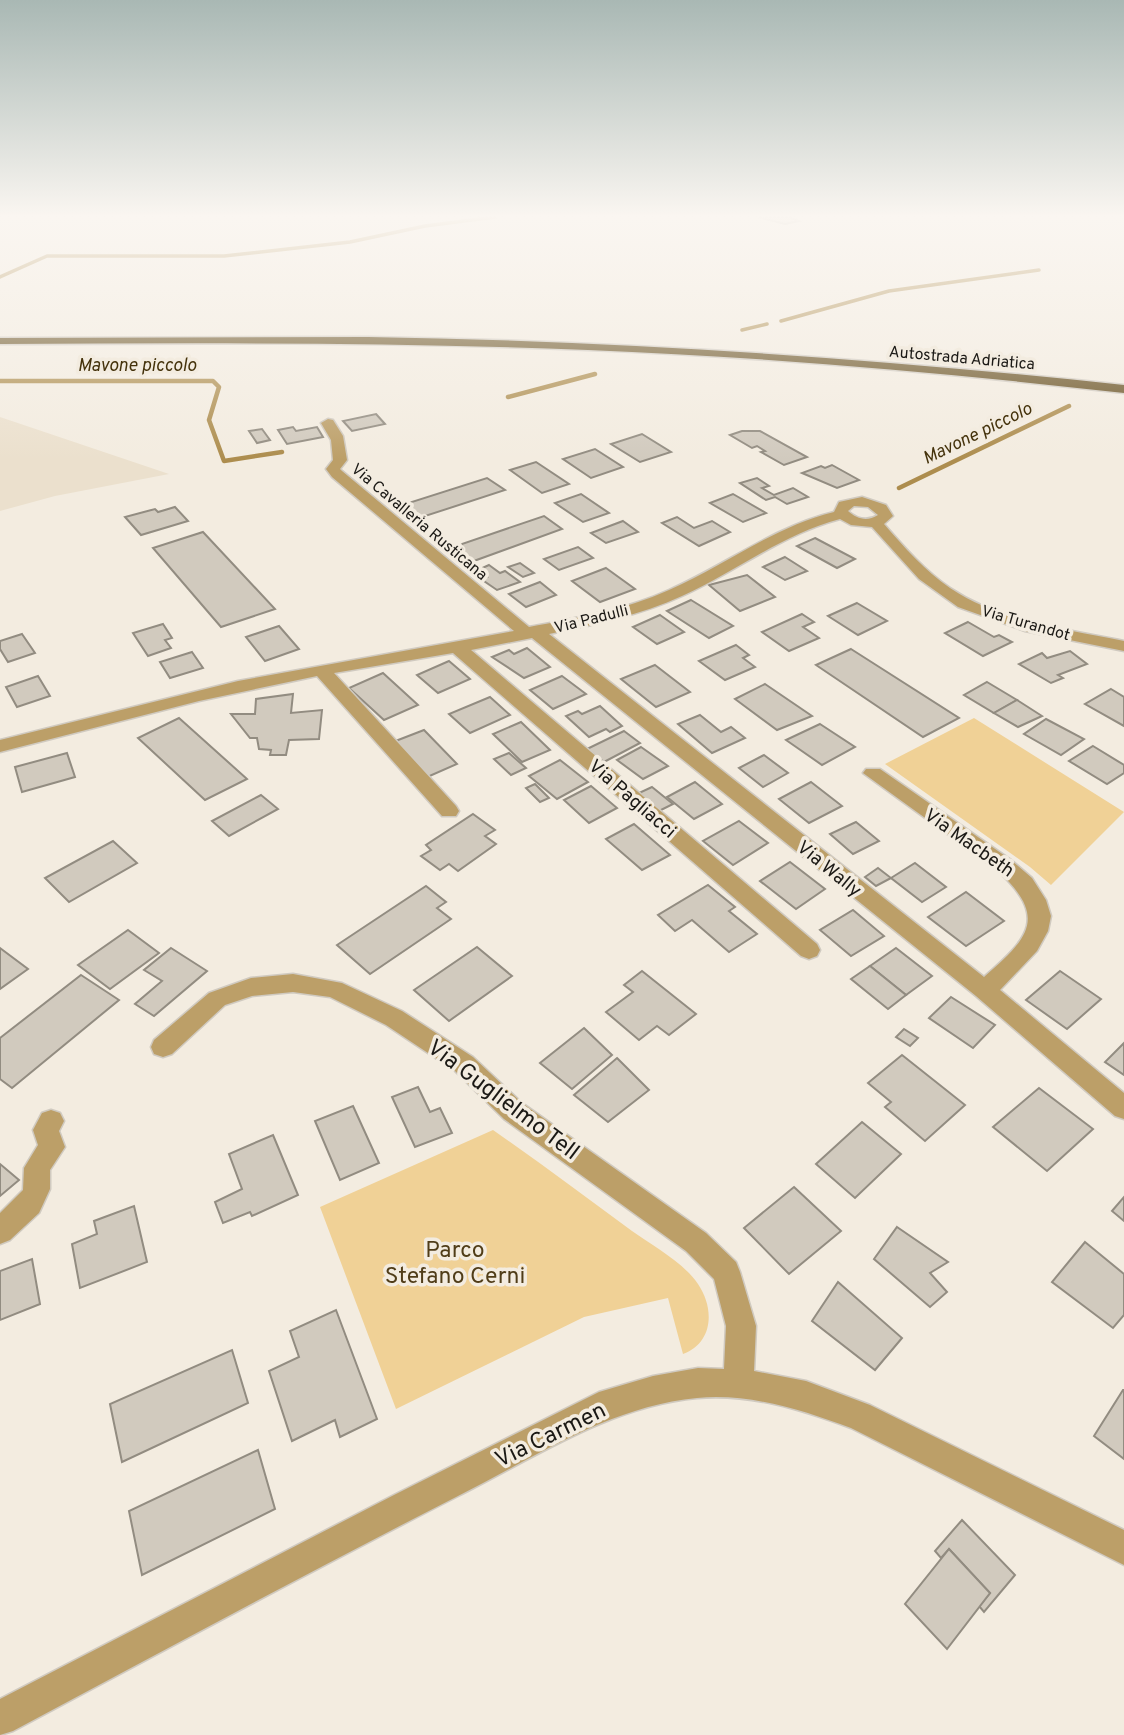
<svg xmlns="http://www.w3.org/2000/svg" width="1124" height="1735" font-family="Overpass,sans-serif">
<style>
.built{fill:#ebe0cd}
.green{fill:#f0d196}
.lines{fill:none;stroke-linecap:round;stroke-linejoin:round}
.stream-far1{stroke:#ad8d4e;stroke-width:3.5}
.stream{stroke:#ad8d4e;stroke-width:4.5}
.building{fill:#d1cabe;stroke:#928c81;stroke-width:2}
.street-casing{stroke:#d0cac0;stroke-width:3}
.highway-casing{stroke:#d0cac0;stroke-width:3}
.street{fill:#bc9f68;fill-rule:evenodd}
.highway{fill:#654e1e;fill-rule:evenodd}
.labels{text-anchor:middle;stroke-width:7;stroke-linejoin:round;paint-order:stroke}
.far-street-label{font-size:16px;fill:#1b1915;stroke:#f3ece0}
.far-water-label{font-size:18px;font-style:italic;fill:#44320b;stroke:#f3ece0}
.street-label{font-size:19px;fill:#1b1915;stroke:#f3ece0}
.near-street-label{font-size:23px;fill:#1b1915;stroke:#f3ece0}
.near-park-label{font-size:23px;fill:#503d18;stroke:#f3ece0}
</style>
<rect width="100%" height="100%" fill="#f3ece0"/>
<polygon class="built" points="0,417 169,474 55,496 0,511"/>
<g class="green">
<polygon points="974,718 1124,812 1051,885 1030,867 885,764"/>
<path d="M493,1130C540,1163 586,1197 632,1231C653,1246 683,1262 698,1284C715,1309 713,1343 683,1354L668,1298L584,1317L396,1409L320,1207Z"/>
</g>
<g class="lines">
<g class="stream-far1">
<polyline points="0,277 47,256 224,256 350,242 425,226 495,217"/>
<polyline points="781,321 889,291 1039,270"/>
<polyline points="742,330 767,324"/>
</g>
<g class="stream">
<polyline points="0,381 213,381 219,387 209,420 224,461 282,452"/>
<polyline points="508,397 595,374"/>
<polyline points="899,488 1069,406"/>
</g>
</g>
<g class="building">
<polygon points="758,217 789,217 799,221 785,224"/>
<polygon points="376,414 385,424 352,431 343,421"/>
<polygon points="293,427 296,431 317,427 323,437 287,444 278,430"/>
<polygon points="262,429 270,440 257,443 249,431"/>
<polygon points="742,431 760,431 807,457 784,465 761,452 765,451 757,446 752,448 730,435"/>
<polygon points="642,434 671,452 640,462 611,444"/>
<polygon points="595,449 623,467 591,478 563,459"/>
<polygon points="536,462 569,484 542,493 510,470"/>
<polygon points="832,465 859,480 837,488 802,473 821,466 825,468"/>
<polygon points="487,478 505,490 416,519 399,506"/>
<polygon points="757,478 769,486 762,488 774,495 793,488 808,497 787,504 775,497 766,500 740,483"/>
<polygon points="581,494 609,513 583,522 555,503"/>
<polygon points="733,494 740,498 766,513 743,522 710,503"/>
<polygon points="175,507 188,521 141,535 125,517 155,509 158,512"/>
<polygon points="544,516 562,529 471,562 453,547"/>
<polygon points="677,517 694,528 712,521 730,532 699,546 662,523"/>
<polygon points="623,521 638,532 606,543 591,533"/>
<polygon points="203,532 275,609 221,627 153,548"/>
<polygon points="815,538 855,559 837,568 797,546"/>
<polygon points="578,547 593,558 559,570 544,559"/>
<polygon points="785,557 807,571 785,580 763,567"/>
<polygon points="520,563 534,573 523,577 508,567"/>
<polygon points="489,565 500,573 505,571 520,582 497,590 481,579 487,577 478,570"/>
<polygon points="606,568 635,589 600,602 572,581"/>
<polygon points="747,575 775,597 740,611 709,585"/>
<polygon points="540,582 556,595 526,607 509,594"/>
<polygon points="691,600 733,626 709,638 667,611"/>
<polygon points="857,603 887,621 858,635 828,616"/>
<polygon points="802,614 814,622 803,627 819,638 789,651 762,632"/>
<polygon points="660,615 684,632 657,644 633,627"/>
<polygon points="968,622 994,637 999,635 1012,642 983,656 945,633"/>
<polygon points="163,624 172,638 165,640 171,648 148,656 133,633"/>
<polygon points="279,626 299,649 265,661 246,637"/>
<polygon points="22,634 35,653 8,662 0,649 0,641"/>
<polygon points="736,645 749,655 743,658 755,667 725,680 699,661"/>
<polygon points="527,648 550,667 524,678 492,657 509,650 514,654"/>
<polygon points="851,649 959,718 923,737 816,665"/>
<polygon points="1070,651 1087,664 1058,675 1063,678 1051,683 1019,664 1042,653 1047,658"/>
<polygon points="192,652 203,668 170,678 160,662"/>
<polygon points="449,661 470,679 438,693 417,675"/>
<polygon points="655,665 690,692 656,707 621,679"/>
<polygon points="383,673 418,705 384,720 349,688"/>
<polygon points="38,676 50,696 17,707 6,687"/>
<polygon points="562,676 586,694 553,709 530,690"/>
<polygon points="987,682 1017,700 994,713 964,695"/>
<polygon points="765,684 812,716 777,730 735,699"/>
<polygon points="1111,689 1124,697 1124,726 1085,704"/>
<polygon points="293,694 291,713 322,710 319,739 289,740 286,755 270,755 271,750 259,749 257,738 250,738 231,714 255,714 256,699"/>
<polygon points="490,697 510,715 470,733 449,714"/>
<polygon points="1017,700 1042,716 1018,727 994,713"/>
<polygon points="600,706 622,726 610,732 606,729 589,737 566,716 578,711 582,714"/>
<polygon points="700,715 721,732 731,727 745,738 712,753 678,724"/>
<polygon points="179,718 247,779 205,800 138,738"/>
<polygon points="1046,719 1084,739 1061,755 1024,734"/>
<polygon points="521,722 550,750 522,762 493,734"/>
<polygon points="820,724 855,747 822,765 786,740"/>
<polygon points="424,730 457,764 425,778 393,742"/>
<polygon points="624,731 640,743 604,762 587,749"/>
<polygon points="1093,746 1124,765 1124,773 1107,784 1069,761"/>
<polygon points="641,747 668,766 643,779 617,760"/>
<polygon points="67,753 75,777 22,792 15,767"/>
<polygon points="509,753 526,768 511,775 494,759"/>
<polygon points="764,755 788,773 763,787 739,768"/>
<polygon points="560,760 588,782 557,799 529,776"/>
<polygon points="695,782 722,804 694,819 667,797"/>
<polygon points="811,782 842,806 809,823 779,799"/>
<polygon points="535,784 549,798 540,802 526,788"/>
<polygon points="591,786 617,808 589,823 564,800"/>
<polygon points="652,787 673,804 659,811 639,793"/>
<polygon points="261,795 278,809 229,836 212,821"/>
<polygon points="473,814 495,830 485,836 496,844 458,871 449,864 440,870 421,856 431,850 426,845"/>
<polygon points="739,821 768,843 733,865 703,841"/>
<polygon points="856,822 879,841 853,854 830,834"/>
<polygon points="634,824 670,855 642,870 606,839"/>
<polygon points="113,841 137,863 69,902 45,878"/>
<polygon points="790,862 825,889 796,909 760,881"/>
<polygon points="915,863 946,887 922,902 891,878"/>
<polygon points="878,868 891,878 876,886 865,877"/>
<polygon points="708,885 735,907 729,911 757,934 729,952 692,920 675,931 658,915"/>
<polygon points="426,886 446,902 437,908 451,919 370,974 337,945"/>
<polygon points="966,892 1004,921 966,946 928,917"/>
<polygon points="853,910 884,936 851,956 820,930"/>
<polygon points="128,930 159,953 110,989 78,965"/>
<polygon points="477,947 512,976 449,1021 414,990"/>
<polygon points="0,948 28,969 0,989"/>
<polygon points="171,948 207,971 154,1016 135,1004 162,981 144,970"/>
<polygon points="896,948 932,976 906,995 870,966"/>
<polygon points="870,966 906,995 888,1009 851,979"/>
<polygon points="642,971 696,1014 669,1035 657,1026 639,1040 606,1012 633,992 624,985"/>
<polygon points="1060,971 1101,999 1067,1029 1026,1000"/>
<polygon points="81,975 119,1000 12,1088 0,1079 0,1038"/>
<polygon points="951,997 995,1025 973,1048 929,1018"/>
<polygon points="584,1028 612,1055 572,1089 540,1063"/>
<polygon points="904,1029 918,1038 910,1046 896,1037"/>
<polygon points="1124,1043 1124,1075 1105,1062"/>
<polygon points="902,1055 965,1105 925,1141 885,1107 891,1102 868,1083"/>
<polygon points="617,1058 649,1090 608,1122 574,1095"/>
<polygon points="418,1087 430,1112 440,1108 452,1133 415,1147 392,1097"/>
<polygon points="1039,1088 1093,1129 1047,1171 993,1127"/>
<polygon points="353,1106 379,1163 340,1180 315,1121"/>
<polygon points="862,1122 901,1154 855,1198 816,1164"/>
<polygon points="273,1135 298,1195 252,1216 250,1212 223,1223 215,1202 242,1189 229,1154"/>
<polygon points="0,1164 19,1180 0,1196"/>
<polygon points="794,1187 841,1231 789,1274 744,1228"/>
<polygon points="1124,1197 1124,1221 1112,1211"/>
<polygon points="134,1206 147,1262 80,1288 72,1244 97,1234 94,1221"/>
<polygon points="897,1227 948,1262 930,1273 947,1292 930,1307 874,1259"/>
<polygon points="1085,1242 1124,1274 1124,1315 1113,1328 1052,1282"/>
<polygon points="32,1259 40,1304 0,1320 0,1271"/>
<polygon points="838,1282 902,1338 875,1370 812,1321"/>
<polygon points="336,1310 377,1419 340,1437 335,1420 292,1441 269,1371 299,1357 290,1331"/>
<polygon points="232,1350 248,1403 122,1462 110,1404"/>
<polygon points="1123,1390 1124,1390 1124,1459 1094,1436"/>
<polygon points="258,1450 275,1509 142,1575 129,1511"/>
<polygon points="962,1520 1015,1575 984,1612 979,1606 990,1593 949,1549 941,1558 935,1551"/>
<polygon points="949,1549 990,1593 947,1649 905,1604"/>
</g>
<g class="lines">
<g class="street-casing">
<g id="street">
<path d="M328,419L333,420L343,436L347,460L340,469L342,471L529,627C576,618 625,610 669,590C726,565 773,527 834,512L839,502L862,497L886,505L893,516L884,524C904,547 925,571 950,588C1001,622 1065,629 1124,641V651L1025,631L958,607L919,579L872,527L851,525L840,519C782,534 736,572 682,596C641,615 593,625 549,634L984,977C1030,937 1048,917 997,870L863,773L866,769H880L1011,860L1032,878L1046,900L1051,916L1048,931L1037,951L1000,990L1124,1093V1119L1115,1116L976,996L532,638L471,650L817,944L820,950L817,956L809,959L801,956L453,653L334,673L456,806L459,811L456,816H442L317,676L199,701L0,752V740L238,681L514,631L332,477L326,469L333,460L331,440L321,423ZM854,506L868,507L878,515C867,522 857,519 848,511Z"/>
<path d="M293,974L342,983L402,1011L473,1057L522,1103L706,1233L736,1262L740,1272L756,1326L754,1371L806,1381L870,1405L1124,1530V1565L851,1428C802,1410 750,1393 697,1398C610,1406 534,1458 458,1496C309,1572 161,1652 13,1731L0,1735V1699L394,1495L599,1392L653,1376L698,1368L724,1369L726,1326L714,1279L686,1251L504,1119L455,1071L386,1025L330,997L293,992L252,996L225,1005L172,1054L163,1057L154,1054L151,1047L154,1040L209,993L251,978Z"/>
<polygon points="51,1110 60,1113 64,1121 59,1131 65,1147 50,1170 50,1189 39,1213 10,1240 0,1244 0,1213 23,1190 24,1168 38,1145 33,1130 42,1113"/>
</g>
</g>
<g class="highway-casing">
<path id="highway" d="M368,337C621,341 872,358 1124,385V393C946,373 767,357 588,350C392,342 196,343 0,344V338Z"/>
</g>
<use href="#street" class="street"/>
<use href="#highway" class="highway"/>
</g>
<linearGradient id="sky" x2="0" y2="1"><stop stop-color="#a9b8b4"/><stop offset="0.47" stop-color="#faf6f1"/><stop offset="1" stop-color="#faf6f1" stop-opacity="0"/></linearGradient>
<rect width="1124" height="460" fill="url(#sky)"/>
<g class="labels">
<g class="far-street-label">
<text transform="translate(962 357) rotate(5)" y="6">Autostrada Adriatica</text>
<text transform="translate(420 521) rotate(40)" y="6">Via Cavalleria Rusticana</text>
<text transform="translate(591 618) rotate(-14)" y="6">Via Padulli</text>
<text transform="translate(1026 622) rotate(16)" y="6">Via Turandot</text>
</g>
<g class="far-water-label">
<text x="137" y="371">Mavone piccolo</text>
<text transform="translate(977 433) rotate(-26)" y="6">Mavone piccolo</text>
</g>
<g class="street-label">
<text transform="translate(633 798) rotate(41)" y="7">Via Pagliacci</text>
<text transform="translate(970 842) rotate(35)" y="7">Via Macbeth</text>
<text transform="translate(830 868) rotate(39)" y="7">Via Wally</text>
</g>
<g class="near-street-label">
<text transform="translate(504 1099) rotate(37)" y="8">Via Guglielmo Tell</text>
<text transform="translate(550 1434) rotate(-26)" y="8">Via Carmen</text>
</g>
<g class="near-park-label">
<text x="455" y="1257">Parco<tspan x="455" dy="26">Stefano Cerni</tspan></text>
</g>
</g>
</svg>
